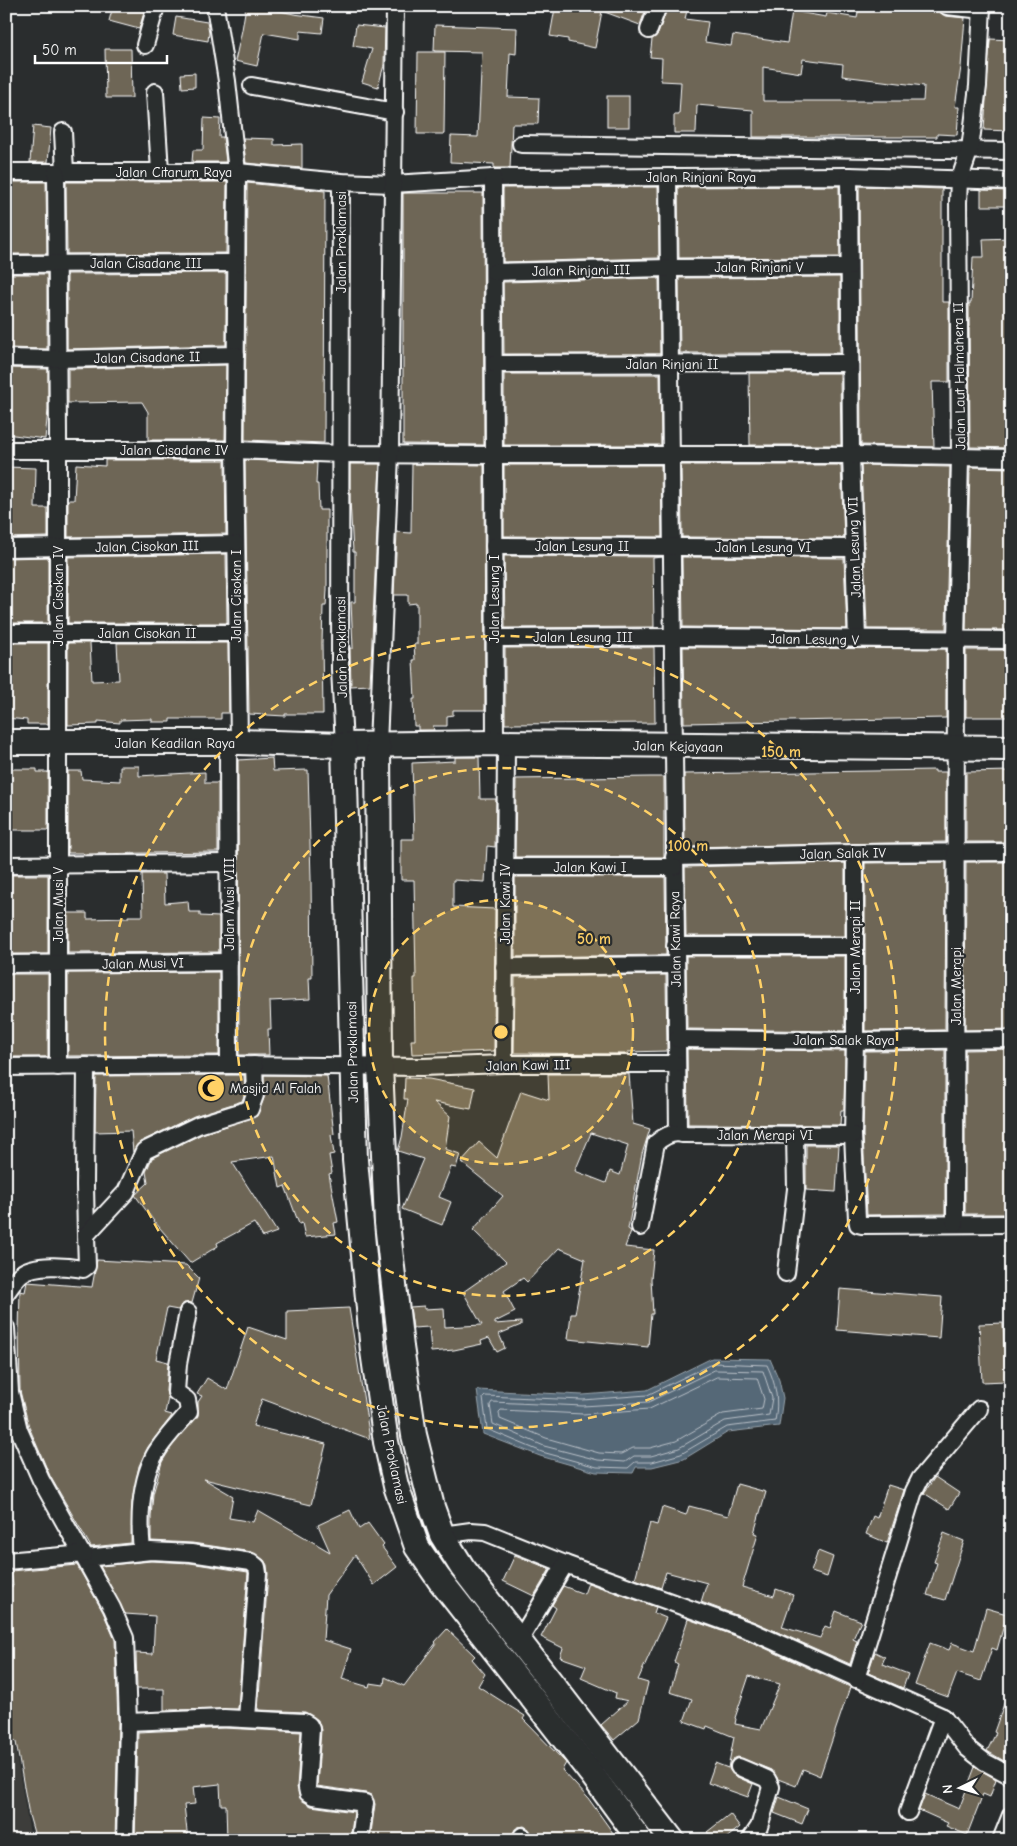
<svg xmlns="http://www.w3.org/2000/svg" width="1017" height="1846" font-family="'Comic Neue',sans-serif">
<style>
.built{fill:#3e3e3a}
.water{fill:#546777;stroke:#98a4ad}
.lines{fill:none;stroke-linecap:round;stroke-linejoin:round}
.shore{stroke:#bbc2c9;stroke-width:1}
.building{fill:#6e6656;stroke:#fff;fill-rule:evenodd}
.street-casing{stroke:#fff;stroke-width:20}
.secondary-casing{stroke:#fff;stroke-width:28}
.street{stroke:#2a2d2e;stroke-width:16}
.secondary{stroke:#2a2d2e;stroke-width:24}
.ring{fill:none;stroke:#ffd166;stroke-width:2.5;stroke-dasharray:9 6}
.labels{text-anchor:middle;stroke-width:4.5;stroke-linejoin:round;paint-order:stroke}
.street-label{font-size:14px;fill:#fff;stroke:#2a2d2e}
.poi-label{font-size:14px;fill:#fff;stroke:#2a2d2e;text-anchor:start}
.centre{fill:#ffd166;stroke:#2a2d2e;stroke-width:2.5}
.ring-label{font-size:15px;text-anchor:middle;font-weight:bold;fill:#ffd166;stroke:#2a2d2e;stroke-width:4.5;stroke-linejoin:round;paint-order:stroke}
</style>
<rect width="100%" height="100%" fill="#2a2d2e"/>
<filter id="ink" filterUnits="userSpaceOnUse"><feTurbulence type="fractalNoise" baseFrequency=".02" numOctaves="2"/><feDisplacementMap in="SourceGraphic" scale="10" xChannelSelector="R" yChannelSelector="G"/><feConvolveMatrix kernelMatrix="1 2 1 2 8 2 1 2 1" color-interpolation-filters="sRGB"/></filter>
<g filter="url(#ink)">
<polygon class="built" points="14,1741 31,1840 6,1840 6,1742"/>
<polygon class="water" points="712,1358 770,1359 779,1380 783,1398 779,1426 728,1432 684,1459 652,1467 636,1467 633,1473 596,1472 540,1456 483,1434 477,1390 583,1395 647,1390"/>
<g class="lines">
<g class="shore">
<path d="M714,1363L767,1365C776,1384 779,1400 775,1421L727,1427L681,1454L652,1462H635L628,1468L597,1467L542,1452L487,1429L483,1398L485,1396L583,1400L647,1395Z"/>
<polygon points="715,1370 763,1371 772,1398 769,1415 725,1421 679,1448 651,1456 634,1456 625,1462 598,1460 544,1446 493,1424 490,1405 492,1402 583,1406 648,1402"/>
<polygon points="717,1377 757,1378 764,1399 762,1409 723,1414 676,1441 650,1448 633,1448 621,1454 599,1453 546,1438 500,1419 499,1412 501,1410 583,1414 649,1409"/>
</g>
</g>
<g class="building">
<polygon points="113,6 146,6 139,29 109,21"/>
<polygon points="246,6 256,6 294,14 324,18 322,33 300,31 300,39 264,33 257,66 235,61 242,30"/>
<polygon points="575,6 647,6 640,25 602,11 595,48 568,42 568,39 550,36 555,8 574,11"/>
<path d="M668,6H688L685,19L708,22L705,42L731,46L733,35L787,43L792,11L826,17L827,13L857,18L859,6H889L938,11L945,16L965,18L961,67L955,107H959L957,135L937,134V137H753V110L697,105L696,133H674V115H679L681,82L661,81L662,58L650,57L652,39L658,34ZM803,59L843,64L842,76L924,86L923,101H763V67L801,73Z"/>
<polygon points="176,17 207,22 209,33 208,41 173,35"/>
<polygon points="356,25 385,28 384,65 378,87 362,82 372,49 353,46"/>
<polygon points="435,25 517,28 516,54 510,53 508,97 539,98 538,124 512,124 510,168 494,168 494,164 450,162 451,136 478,137 482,52 434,51"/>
<polygon points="990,39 1011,40 1011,131 984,130"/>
<polygon points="105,49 131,49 132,98 106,98"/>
<polygon points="418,52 445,52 444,134 417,134"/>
<polygon points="195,73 195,87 182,88 181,74"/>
<rect x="607" y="96" width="22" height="31"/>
<polygon points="204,118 220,119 219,137 223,137 226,162 192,162 193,150 203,150"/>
<polygon points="33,126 51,128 48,162 30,162"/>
<polygon points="243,138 274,139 274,145 302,144 302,168 246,163"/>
<polygon points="6,182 46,182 47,254 6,254"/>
<polygon points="66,182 227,182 226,253 67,254"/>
<polygon points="247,183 325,191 324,443 245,440"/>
<polygon points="839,186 840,257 679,258 678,187"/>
<polygon points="859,186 942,189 942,302 949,302 949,382 932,382 934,447 861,445"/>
<polygon points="658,187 659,258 503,262 503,188"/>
<polygon points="981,190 1011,191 1011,206 981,206"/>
<polygon points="403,193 483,193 484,445 403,444"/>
<polygon points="1011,238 1011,448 970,447 969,303 971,303 973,257 984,257 983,239"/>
<polygon points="226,273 226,345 67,349 67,274"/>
<polygon points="6,274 47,274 47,349 6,348"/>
<polygon points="840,277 840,353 680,353 679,278"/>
<polygon points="659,278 660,354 504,354 503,282"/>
<polygon points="226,365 225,440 148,440 148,412 142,402 68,403 68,369"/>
<polygon points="6,368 48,369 48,410 45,439 6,434"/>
<polygon points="749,373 840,373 841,445 750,445"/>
<polygon points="504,374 660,374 661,445 504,445"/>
<polygon points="105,460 225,460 226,534 68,537 68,500 74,500 76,464 105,466"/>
<polygon points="245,460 317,463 316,484 318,484 319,510 327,510 327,590 326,606 323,606 322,643 323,714 285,714 285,716 249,714"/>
<polygon points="350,464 380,464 370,685 351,686 350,648 353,648 351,602 355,602 355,552 353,552 350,499"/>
<polygon points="412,464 484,465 485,710 453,710 453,715 447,716 447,726 433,726 434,730 418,730 418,726 414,726 413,699 415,699 413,660 415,660 414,644 417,644 417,603 408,604 408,595 394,595 397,532 411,533"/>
<polygon points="504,465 661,465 662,537 504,536"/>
<polygon points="681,465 841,465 844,538 682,537"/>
<polygon points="861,465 950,467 946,629 867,629"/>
<polygon points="6,467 36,468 35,508 48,508 48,537 6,538"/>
<polygon points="970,467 1011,468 1011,630 966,630"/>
<polygon points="226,554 227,623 68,623 68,557"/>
<polygon points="504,556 662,557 653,558 654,627 505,628"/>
<polygon points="48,557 48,623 6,623 6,558"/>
<polygon points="682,557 844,558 847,629 683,627"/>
<polygon points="6,643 48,643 48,724 27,724 27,720 6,718 6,688 10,688"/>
<polygon points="68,643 90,643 92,681 119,680 117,643 228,643 229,713 221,713 221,719 170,719 170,722 152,722 152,719 120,720 120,723 98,721 98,724 68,725"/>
<polygon points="654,647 655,723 505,724 505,648"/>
<polygon points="683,647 946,649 946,718 684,723"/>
<rect x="966" y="650" width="45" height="67"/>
<polygon points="455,757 479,757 480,799 496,799 495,847 487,846 485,882 453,880 453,907 495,909 494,1051 412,1054 411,1040 415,1040 414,978 416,978 414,880 401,880 401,839 414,839 412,763 455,761"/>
<polygon points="272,758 273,771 308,770 311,879 312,978 309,978 310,999 270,1001 271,1029 268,1029 269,1055 239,1055 238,760"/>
<polygon points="120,766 139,766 139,776 205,772 205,783 218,783 218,852 84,854 83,853 68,853 68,771 81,771 82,779 120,781"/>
<polygon points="9,769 37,769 37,772 48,772 48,830 6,830 6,805 9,805"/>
<polygon points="935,770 935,772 946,772 946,842 685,847 684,774"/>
<polygon points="1011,771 1011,842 966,842 966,772"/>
<polygon points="650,777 664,777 664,857 515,857 516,779"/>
<polygon points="946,862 945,1030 865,1031 865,863"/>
<polygon points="966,862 1011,862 1011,1029 965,1030"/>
<polygon points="845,863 845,936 686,936 685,867"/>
<polygon points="142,874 164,874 165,903 188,901 189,912 200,912 200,916 219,917 219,952 68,953 68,913 87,913 87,919 128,918 128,916 143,916"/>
<polygon points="7,875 48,875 48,954 6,954"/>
<polygon points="515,877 665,877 666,955 515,957"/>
<polygon points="686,956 845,956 845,1031 687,1029"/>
<polygon points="219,972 219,1055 68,1056 68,973"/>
<rect x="6" y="974" width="42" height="83"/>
<polygon points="666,975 667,1051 627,1052 628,1054 514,1053 515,977"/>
<polygon points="687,1049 845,1051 844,1110 841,1110 840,1125 688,1124"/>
<polygon points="1011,1049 1011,1214 965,1214 965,1050"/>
<polygon points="945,1050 945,1214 867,1215 863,1135 865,1051"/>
<path d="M548,1074H629L633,1124L650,1129L642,1154L628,1229L631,1231L625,1247L654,1250L651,1279L653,1314H651L648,1347L568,1339L571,1314H575L585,1259L559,1248L527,1282L523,1278L504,1291L515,1312L495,1322V1324L521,1322V1325L499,1334L505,1348L497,1352L489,1338L481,1341L482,1344L454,1350L431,1352L429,1327L413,1328L410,1307L424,1306V1309L444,1308L445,1327L482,1325L463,1292L506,1262L473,1230L503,1196L461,1162L479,1142L497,1158L521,1091L549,1100ZM591,1133L628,1145L620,1175L610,1171L606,1183L575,1171Z"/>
<polygon points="244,1075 245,1093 242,1101 194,1116 140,1142 133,1152 131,1131 95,1132 96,1076"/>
<polygon points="264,1075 327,1076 334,1134 331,1135 334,1154 329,1155 332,1173 329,1174 338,1222 334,1223 336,1234 305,1237 302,1223 299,1224 285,1186 280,1188 274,1156 232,1162 277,1232 263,1237 254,1223 217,1243 218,1246 190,1263 153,1220 135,1195 148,1183 146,1172 152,1158 202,1134 257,1116 264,1098"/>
<polygon points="405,1078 429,1079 475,1088 471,1109 434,1102 450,1116 445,1149 460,1154 456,1168 451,1167 439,1197 451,1202 442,1225 402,1209 423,1159 398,1151 402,1137 408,1099 404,1099"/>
<polygon points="806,1145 839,1145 836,1192 806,1190"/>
<polygon points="97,1260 186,1265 199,1278 192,1303 184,1303 178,1310 167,1308 156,1359 168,1362 166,1391 168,1398 165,1413 172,1415 171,1417 148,1447 139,1466 132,1503 131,1543 91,1547 50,1476 29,1427 20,1391 19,1330 20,1291 25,1292 27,1282 92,1287"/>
<polygon points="840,1289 942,1297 939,1338 837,1330"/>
<polygon points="349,1308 370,1439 262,1399 253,1426 326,1444 311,1505 204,1479 233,1496 229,1518 253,1522 258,1510 330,1552 318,1525 350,1510 359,1529 368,1523 384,1545 382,1547 397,1567 374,1585 355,1555 326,1595 323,1640 351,1649 342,1679 369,1687 370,1683 384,1685 385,1677 404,1686 436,1643 435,1642 447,1629 475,1656 472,1659 485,1674 478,1686 525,1716 523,1719 566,1763 562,1770 588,1798 618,1840 531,1840 531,1833 529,1829 524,1826 519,1827 515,1829 511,1840 370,1840 375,1804 371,1795 366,1793 317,1786 321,1730 318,1720 305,1712 258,1710 268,1574 267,1565 264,1560 252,1552 192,1543 151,1541 151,1517 153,1494 162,1462 172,1446 198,1415 198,1402 202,1396 197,1394 207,1378 227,1390 248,1327 287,1340 287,1311"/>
<polygon points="1003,1323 1006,1381 982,1382 979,1324"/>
<polygon points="935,1477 959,1493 949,1509 924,1493"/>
<polygon points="737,1484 766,1492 754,1533 758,1534 742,1587 774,1596 776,1589 793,1595 782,1627 820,1638 825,1626 830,1628 836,1611 861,1621 853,1639 857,1641 850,1664 755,1622 701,1602 707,1583 666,1572 661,1588 635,1579 650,1523 657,1525 662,1507 686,1515 689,1506 728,1516"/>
<polygon points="888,1485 904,1490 887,1543 866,1534 873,1516 877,1518"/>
<polygon points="944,1533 964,1541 945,1600 927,1595 937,1563 934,1562"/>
<polygon points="818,1551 833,1557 827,1577 811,1572"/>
<polygon points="515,1555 550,1569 534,1596 503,1581"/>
<polygon points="151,1561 190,1563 248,1572 238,1709 164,1710 164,1689 137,1689 136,1653 153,1654 155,1616 125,1614 100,1566"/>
<polygon points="77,1565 103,1612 115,1640 118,1722 115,1840 36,1840 29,1815 16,1742 10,1738 13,1731 6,1721 6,1586 13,1586 11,1571"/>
<polygon points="588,1583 656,1607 654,1613 666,1618 638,1680 648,1683 639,1719 614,1740 601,1725 628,1701 615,1698 616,1693 581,1678 586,1666 560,1657 563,1648 541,1637 556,1608 552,1605 563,1586 584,1594"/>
<polygon points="986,1608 1007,1614 997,1650 992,1648 981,1681 957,1673 948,1697 915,1685 930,1643 949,1650 952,1643 974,1651"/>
<path d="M688,1619L747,1640L850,1687L820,1776L803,1769L796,1786L778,1779L771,1770L738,1757L733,1759L730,1763L729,1769L735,1776L753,1784L748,1797L708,1783L715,1763L728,1768L734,1737L707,1726L706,1729L684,1721L692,1699L670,1692L678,1664L674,1662ZM749,1676L780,1684L761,1729L735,1724L736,1719L735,1718Z"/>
<polygon points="875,1652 885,1657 882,1664 908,1674 903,1688 868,1673"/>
<polygon points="1009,1690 1011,1690 1011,1765 987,1751 996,1733 994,1732"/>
<polygon points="224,1728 301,1732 297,1787 300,1798 311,1806 354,1812 350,1840 227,1840 226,1805 221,1805 220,1784 193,1787 195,1804 184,1805 188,1840 135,1840 138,1732"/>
<polygon points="975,1767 996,1779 990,1797 983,1794 967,1835 946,1826 948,1823 919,1810 925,1794 959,1809"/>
<polygon points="779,1797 808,1809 802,1824 774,1813"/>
<polygon points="730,1814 740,1827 724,1840 713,1840 707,1832"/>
</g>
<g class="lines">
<g class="street-casing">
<g id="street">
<polyline points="215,6 227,81 237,172 235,450 239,742"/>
<polyline points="947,6 982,10"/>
<polyline points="649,30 658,6"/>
<polyline points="145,45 156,6"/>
<polyline points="252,86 395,112"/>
<polyline points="155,92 160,171"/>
<polyline points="63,132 65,172"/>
<polyline points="521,144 1011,151"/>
<polyline points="6,172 237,172 341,182 392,184 493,178 849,176 1011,181"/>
<polyline points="56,172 58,432 58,1067"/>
<polyline points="849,176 851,455 857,639"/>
<polyline points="668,177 678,1133"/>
<polyline points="493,178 495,743"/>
<polyline points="341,182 340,669 344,745"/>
<polyline points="6,264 236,263"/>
<polyline points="494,272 669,268 849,267"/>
<polyline points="6,358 57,359 236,355"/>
<polyline points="494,364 850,363"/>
<polyline points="6,450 235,450 341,454 493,455 851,455 1011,458"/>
<polyline points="494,546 854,548"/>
<polyline points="6,548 236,544"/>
<polyline points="6,633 237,633"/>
<polyline points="494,638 672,637 1011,640"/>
<polyline points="228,742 229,1065"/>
<polyline points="378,745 390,454 395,6"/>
<polyline points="855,853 855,1041 853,1135 857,1219 858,1224 862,1225 1011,1224"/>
<polyline points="674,857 855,853 1011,852"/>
<polyline points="6,865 229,863"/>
<polyline points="505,867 674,867"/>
<polyline points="675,946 855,946"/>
<polyline points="6,964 229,962"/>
<polyline points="504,967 676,965"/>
<polyline points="677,1039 855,1041 1011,1039"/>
<polyline points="504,1064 506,743"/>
<polyline points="86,1066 85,1185 86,1235"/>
<polyline points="6,1067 229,1065 422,1067 504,1064 677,1064"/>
<polyline points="955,1224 956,640 960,458 958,202 959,181 970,149 978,86 982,6"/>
<path d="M640,1227L656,1143C663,1137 672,1131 682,1134L853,1135"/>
<polyline points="786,1273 796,1189 795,1135"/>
<path d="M6,1293C11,1287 15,1279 21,1274C34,1263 67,1266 83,1269L87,1266L86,1235L126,1192L144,1151L198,1125L250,1109L255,1095L254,1065"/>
<polyline points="6,1328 10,1392 19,1430 41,1480 112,1608 125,1638 128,1722 125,1840"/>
<polyline points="442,1535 471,1531 485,1532 565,1564"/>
<path d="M142,1551C139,1522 140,1486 153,1458C160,1443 178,1425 189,1412L187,1400L176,1392L178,1364L188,1312"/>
<polyline points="86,1558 151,1551 191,1553 251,1562 257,1567 258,1573 247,1718"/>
<polyline points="6,1561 84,1554"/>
<polyline points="519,1641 565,1564 751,1631 943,1717 967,1748 985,1762 1011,1776"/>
<polyline points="856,1679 914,1491 920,1479 979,1409"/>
<polyline points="128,1722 224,1718 304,1722 309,1725 311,1729 307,1788 308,1793 313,1796 365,1803 360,1840"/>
<polyline points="739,1767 767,1779 771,1787 759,1827 750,1840"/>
<polyline points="908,1812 943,1717"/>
<polyline points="521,1840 522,1836"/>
<polyline points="1001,1840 1011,1815"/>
</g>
</g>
<g class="secondary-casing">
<g id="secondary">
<polyline points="6,742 239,742 344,745 495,743 1011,748"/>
<polyline points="344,745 355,1160 373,1351 386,1442 396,1486 417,1547 439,1579 591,1773 640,1840"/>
<polyline points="378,745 380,1065 387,1223 401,1347 414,1435 432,1507 442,1535 462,1567 672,1840"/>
</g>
</g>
<use href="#street" class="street"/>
<use href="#secondary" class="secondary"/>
</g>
</g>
<circle cx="501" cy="1032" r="132" fill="#ffd166" fill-opacity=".12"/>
<g class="ring">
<circle cx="501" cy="1032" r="132"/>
<circle cx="501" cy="1032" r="264"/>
<circle cx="501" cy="1032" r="396"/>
</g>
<defs>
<g id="mosque-disc" transform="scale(1.4375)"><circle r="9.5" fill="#ffd166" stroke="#2a2d2e"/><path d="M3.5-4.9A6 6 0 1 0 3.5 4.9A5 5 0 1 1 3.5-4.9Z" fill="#111"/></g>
</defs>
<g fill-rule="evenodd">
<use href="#mosque-disc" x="211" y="1088"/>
</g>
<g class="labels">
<g class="street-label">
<text x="174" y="177">Jalan Citarum Raya</text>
<text x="701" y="182">Jalan Rinjani Raya</text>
<text transform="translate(341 242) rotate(-90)" y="5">Jalan Proklamasi</text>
<text x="146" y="268">Jalan Cisadane III</text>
<text x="759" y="272">Jalan Rinjani V</text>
<text transform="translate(581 270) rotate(-1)" y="5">Jalan Rinjani III</text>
<text transform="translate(147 357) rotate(-1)" y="5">Jalan Cisadane II</text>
<text x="672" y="369">Jalan Rinjani II</text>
<text transform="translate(959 376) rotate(-91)" y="5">Jalan Laut Halmahera II</text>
<text x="174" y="455">Jalan Cisadane IV</text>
<text transform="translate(147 546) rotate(-1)" y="5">Jalan Cisokan III</text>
<text x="582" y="551">Jalan Lesung II</text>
<text x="763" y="552">Jalan Lesung VI</text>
<text transform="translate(854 547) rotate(-92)" y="5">Jalan Lesung VII</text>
<text transform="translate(58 596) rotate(-90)" y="5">Jalan Cisokan IV</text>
<text transform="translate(236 596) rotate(-90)" y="5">Jalan Cisokan I</text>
<text transform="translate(494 599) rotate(-90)" y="5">Jalan Lesung I</text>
<text x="147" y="638">Jalan Cisokan II</text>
<text x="583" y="642">Jalan Lesung III</text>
<text transform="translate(814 639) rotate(1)" y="5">Jalan Lesung V</text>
<text transform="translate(341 647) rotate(-91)" y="5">Jalan Proklamasi</text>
<text x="175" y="748">Jalan Keadilan Raya</text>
<text transform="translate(678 746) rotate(1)" y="5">Jalan Kejayaan</text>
<text transform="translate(843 853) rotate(-1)" y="5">Jalan Salak IV</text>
<text x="590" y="872">Jalan Kawi I</text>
<text transform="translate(229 904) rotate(-90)" y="5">Jalan Musi VIII</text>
<text transform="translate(505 904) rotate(-90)" y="5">Jalan Kawi IV</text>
<text transform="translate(58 905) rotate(-90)" y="5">Jalan Musi V</text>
<text transform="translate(675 939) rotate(-91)" y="5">Jalan Kawi Raya</text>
<text transform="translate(855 947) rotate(-90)" y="5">Jalan Merapi II</text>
<text transform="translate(143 963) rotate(-1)" y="5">Jalan Musi VI</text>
<text transform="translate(956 986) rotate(-90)" y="5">Jalan Merapi</text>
<text x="844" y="1045">Jalan Salak Raya</text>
<text transform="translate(352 1052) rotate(-91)" y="5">Jalan Proklamasi</text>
<text transform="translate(528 1065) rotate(-1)" y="5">Jalan Kawi III</text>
<text x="765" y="1140">Jalan Merapi VI</text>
<text transform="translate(392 1454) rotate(78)" y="5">Jalan Proklamasi</text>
</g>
<g class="poi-label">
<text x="230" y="1093">Masjid Al Falah</text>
</g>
</g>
<circle cx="501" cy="1032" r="8" class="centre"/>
<g class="ring-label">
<text x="781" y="757">150 m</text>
<text x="688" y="851">100 m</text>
<text x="594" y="944">50 m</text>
</g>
<rect width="1017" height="1846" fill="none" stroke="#2a2d2e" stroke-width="25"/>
<rect x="12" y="12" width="992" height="1821" fill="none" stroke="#fff" stroke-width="2" filter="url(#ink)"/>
<g transform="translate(960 1788) rotate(265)" stroke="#2a2d2e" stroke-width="4" paint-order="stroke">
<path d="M0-4L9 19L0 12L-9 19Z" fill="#ffffff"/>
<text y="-8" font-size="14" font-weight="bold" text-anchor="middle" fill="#ffffff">N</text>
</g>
<path d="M35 55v8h132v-8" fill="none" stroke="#ffffff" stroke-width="2.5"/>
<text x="42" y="55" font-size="15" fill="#ffffff" stroke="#2a2d2e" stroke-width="4" paint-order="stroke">50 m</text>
</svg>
